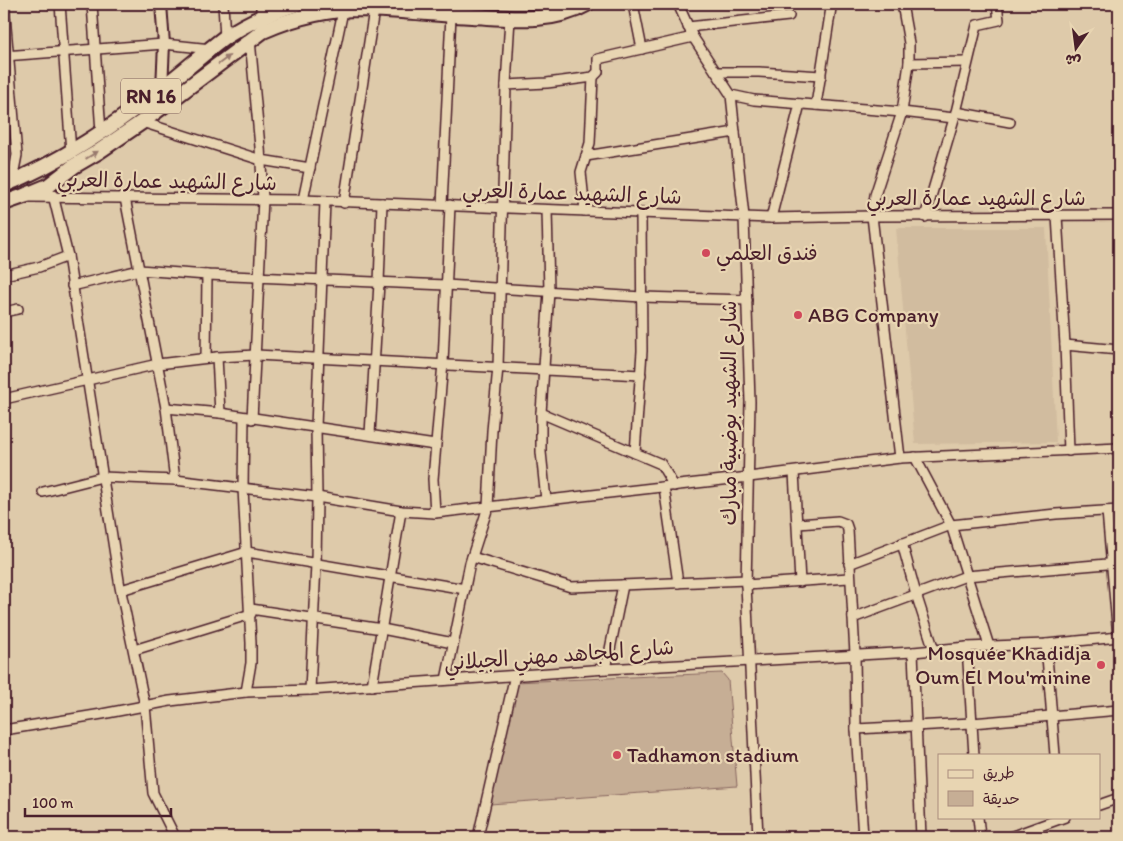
<svg xmlns="http://www.w3.org/2000/svg" width="1123" height="841" font-family="Itim,'Playpen Sans Arabic',sans-serif">
<style>
.built{fill:#d1bc9f}
.green{fill:#c6ae95;stroke:#886660}
.lines{fill:none;stroke-linecap:round;stroke-linejoin:round}
.minor-casing{stroke:#4a1f2b;stroke-width:12}
.tertiary-casing{stroke:#4a1f2b;stroke-width:14}
.primary-casing{stroke:#4a1f2b;stroke-width:18}
.minor{stroke:#e8d5b2;stroke-width:9}
.tertiary{stroke:#e8d5b2;stroke-width:10}
.primary{stroke:#e8d5b2;stroke-width:14}
.oneway{fill:#997a6e}
.poi-dot{fill:#d1495b;stroke:#e8d5b2;stroke-width:2}
.labels{text-anchor:middle;stroke-width:4.5;stroke-linejoin:round;paint-order:stroke}
.shield{fill:#e8d5b2;stroke:#795654;stroke-width:1}
.shield-label{font-size:20px;font-weight:bold;fill:#4a1f2b}
.street-label{font-size:21px;fill:#4a1f2b;stroke:#e8d5b2}
.poi-label{font-size:21px;fill:#4a1f2b;stroke:#e8d5b2;text-anchor:start}
</style>
<rect width="100%" height="100%" fill="#decaaa"/>
<filter id="ink" filterUnits="userSpaceOnUse"><feTurbulence type="fractalNoise" baseFrequency=".02" numOctaves="2"/><feDisplacementMap in="SourceGraphic" scale="10" xChannelSelector="R" yChannelSelector="G"/><feConvolveMatrix kernelMatrix="1 2 1 2 8 2 1 2 1" color-interpolation-filters="sRGB"/></filter>
<g filter="url(#ink)">
<polygon class="built" points="896,228 1046,228 1056,442 915,444"/>
<polygon class="green" points="722,673 728,680 737,786 490,804 516,682"/>
<g class="lines">
<g class="minor-casing">
<g id="minor">
<polyline points="4,4 17,155 12,181"/>
<polyline points="60,4 71,152"/>
<polyline points="92,4 101,132"/>
<polyline points="223,4 225,38"/>
<polyline points="261,4 261,17"/>
<polyline points="633,4 642,49"/>
<polyline points="678,4 693,37 731,95 744,217 750,402 746,585 758,837"/>
<polyline points="688,27 789,16"/>
<polyline points="250,40 260,147 263,199 252,419"/>
<polyline points="4,56 164,44 211,49"/>
<polyline points="909,63 967,62"/>
<polyline points="716,72 759,72 821,76"/>
<polyline points="506,85 547,83 593,77 598,72 598,59 693,37"/>
<polyline points="731,95 754,100 902,112 954,118"/>
<polyline points="816,105 831,8"/>
<polyline points="956,112 1010,122"/>
<polyline points="142,122 261,160 310,168"/>
<polyline points="586,156 735,132"/>
<polyline points="53,195 68,256 120,587 145,706 153,793 175,837"/>
<polyline points="28,197 303,200 771,218 872,216 1119,215"/>
<polyline points="125,198 166,408 175,480"/>
<polyline points="303,200 343,11"/>
<polyline points="344,203 374,10"/>
<polyline points="442,205 451,15"/>
<polyline points="585,211 581,172 590,143 593,77"/>
<polyline points="1057,216 1065,345 1069,451"/>
<polyline points="925,217 956,112 977,25 999,20 997,4"/>
<polyline points="771,218 800,104"/>
<polyline points="4,275 39,267 68,256"/>
<polyline points="72,286 139,270 207,275 446,285 642,297 747,300"/>
<polyline points="4,312 18,309"/>
<polyline points="1065,345 1119,350"/>
<polyline points="217,357 220,413"/>
<polyline points="206,358 207,275"/>
<polyline points="4,399 158,364 217,357 256,355 641,375"/>
<polyline points="166,408 220,413 435,445"/>
<polyline points="541,413 661,464 674,486"/>
<polyline points="244,417 243,488 251,643 251,663 246,692"/>
<polyline points="370,434 379,283 382,203"/>
<polyline points="635,453 642,351 641,214"/>
<polyline points="915,457 951,525 989,646"/>
<polyline points="900,458 872,216 875,195 902,112 909,63 909,43 902,4"/>
<polyline points="794,472 800,582"/>
<polyline points="664,487 678,583"/>
<polyline points="43,492 102,477 175,480 317,497 401,511 435,513 433,479 443,363 450,205"/>
<polyline points="546,500 541,452 541,413 549,291 547,210"/>
<polyline points="1107,511 1118,637"/>
<polyline points="435,513 749,477 900,458 1119,448"/>
<polyline points="798,524 838,521 846,524 848,530 855,654 856,729 863,837"/>
<polyline points="902,543 916,594 934,650"/>
<polyline points="472,557 571,587 747,580"/>
<polyline points="849,564 951,525 1056,514 1119,510"/>
<polyline points="746,585 849,578"/>
<polyline points="121,590 247,552 465,589"/>
<polyline points="251,609 382,629 453,643"/>
<polyline points="853,618 966,576 1119,563"/>
<polyline points="1046,644 1055,755"/>
<polyline points="967,647 974,755"/>
<polyline points="134,650 251,614"/>
<polyline points="913,652 921,837"/>
<polyline points="606,669 623,585"/>
<polyline points="446,680 470,563 488,507 492,431 498,367 506,85 510,18"/>
<polyline points="372,686 401,511"/>
<polyline points="310,690 316,564 317,497 316,427 325,202"/>
<polyline points="856,729 972,723 1119,710"/>
<polyline points="4,730 102,714 170,701 246,692 310,690 606,669 913,652 967,647 1046,644 1119,637"/>
<polyline points="1099,805 1119,798"/>
<polyline points="978,817 980,837"/>
<polyline points="478,837 515,675"/>
<polyline points="1010,837 1065,817"/>
</g>
</g>
<g class="tertiary-casing">
<polyline id="tertiary" points="161,4 164,44 162,88"/>
</g>
<g class="primary-casing">
<g id="primary">
<path d="M4,185C62,162 113,126 162,88C183,72 203,54 224,38C246,23 271,12 296,4"/>
<path d="M4,203L24,196L48,186L74,166L98,152L142,122L263,31C295,17 327,9 362,9C399,10 435,14 472,16C511,18 552,24 587,4"/>
</g>
</g>
<use href="#minor" class="minor"/>
<use href="#tertiary" class="tertiary"/>
<use href="#primary" class="primary"/>
</g>
<defs><path id="oneway-solid" d="M-6-.8H1V-3.2L6.5 0L1 3.2V.8H-6Z" transform="scale(1.25)"/></defs>
<g class="oneway">
<use href="#oneway-solid" transform="translate(224 60) rotate(-37)"/>
<use href="#oneway-solid" transform="translate(92 155) rotate(-31)"/>
</g>
</g>
<g class="poi-dot">
<circle cx="706" cy="253" r="5"/>
<circle cx="798" cy="315" r="5"/>
<circle cx="1101" cy="665" r="5"/>
<circle cx="617" cy="755" r="5"/>
</g>
<g class="labels">
<rect class="shield" x="121" y="78.5" width="60" height="35" rx="4"/>
<g class="shield-label">
<text x="151" y="103">RN 16</text>
</g>
<g class="street-label">
<text transform="translate(167 181) rotate(1)" y="7">شارع الشهيد عمارة العربي</text>
<text transform="translate(572 193) rotate(2)" y="7">شارع الشهيد عمارة العربي</text>
<text x="976" y="205">شارع الشهيد عمارة العربي</text>
<text transform="translate(729 413) rotate(-90)" y="7">شارع الشهيد بوضبية مبارك</text>
<text transform="translate(559 655) rotate(-4)" y="7">شارع المجاهد مهني الجيلاني</text>
</g>
<g class="poi-label">
<text x="716" y="260">فندق العلمي</text>
<text x="808" y="322">ABG Company</text>
<text x="1091" y="660" text-anchor="end">Mosquée Khadidja<tspan x="1091" dy="24">Oum El Mou'minine</tspan></text>
<text x="627" y="762">Tadhamon stadium</text>
</g>
</g>
<rect width="1123" height="841" fill="none" stroke="#e8d5b2" stroke-width="20"/>
<rect x="10" y="10" width="1103" height="821" fill="none" stroke="#4a1f2b" stroke-width="2" filter="url(#ink)"/>
<rect x="938" y="754" width="162" height="65" fill="#e8d5b2" stroke="#a98c7c"/>
<rect x="948" y="770" width="25" height="8" fill="#e8d5b2" stroke="#a98c7c"/>
<text x="983" y="778" font-size="15" fill="#4a1f2b">طريق</text>
<rect x="948" y="791" width="25" height="15" fill="#c6ae95" stroke="#a98c7c"/>
<text x="983" y="804" font-size="15" fill="#4a1f2b">حديقة</text>
<g transform="translate(1076 48) rotate(194)" stroke="#e8d5b2" stroke-width="4" paint-order="stroke">
<path d="M0-4L9 19L0 12L-9 19Z" fill="#4a1f2b"/>
<text y="-8" font-size="14" font-weight="bold" text-anchor="middle" fill="#4a1f2b">ش</text>
</g>
<path d="M25 808v8h146v-8" fill="none" stroke="#4a1f2b" stroke-width="2.5"/>
<text x="32" y="808" font-size="15" fill="#4a1f2b" stroke="#e8d5b2" stroke-width="4" paint-order="stroke">100 m</text>
</svg>
